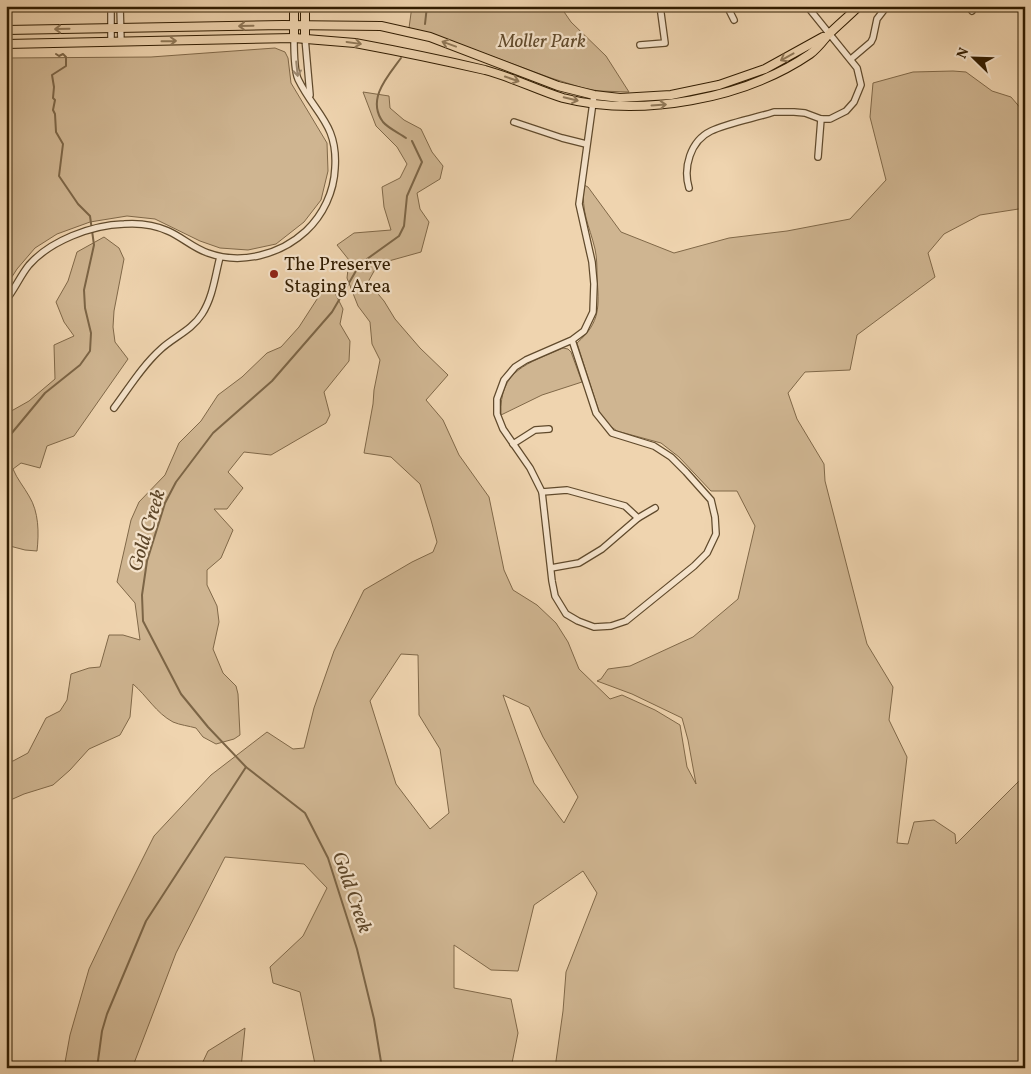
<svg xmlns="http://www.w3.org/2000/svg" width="1031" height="1074" font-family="Vollkorn,serif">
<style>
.green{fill:#cfb591;stroke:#806848;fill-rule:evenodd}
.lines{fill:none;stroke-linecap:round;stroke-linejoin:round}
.stream{stroke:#7c6546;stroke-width:2}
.minor-casing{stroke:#604a2c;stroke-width:8}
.major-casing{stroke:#311c00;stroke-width:10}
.minor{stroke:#f5e3cb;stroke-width:5.5}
.major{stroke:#efd4af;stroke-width:8}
.oneway{stroke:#907858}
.oneway2{stroke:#9d8970}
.poi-dot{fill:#8f2418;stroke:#f5e3cb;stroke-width:2}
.labels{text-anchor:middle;stroke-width:4.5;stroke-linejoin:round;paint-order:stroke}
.park-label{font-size:19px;font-style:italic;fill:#604a2c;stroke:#f5e3cb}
.poi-label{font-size:19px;fill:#311c00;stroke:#f5e3cb;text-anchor:start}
.water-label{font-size:20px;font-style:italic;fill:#5d4629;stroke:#f5e3cb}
</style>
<rect width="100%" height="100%" fill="#efd4af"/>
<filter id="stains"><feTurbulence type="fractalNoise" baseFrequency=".004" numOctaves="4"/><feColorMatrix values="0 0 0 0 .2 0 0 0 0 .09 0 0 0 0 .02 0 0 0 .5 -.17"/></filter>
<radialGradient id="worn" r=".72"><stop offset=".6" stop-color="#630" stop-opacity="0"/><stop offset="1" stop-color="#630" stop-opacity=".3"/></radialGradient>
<g class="green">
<polygon points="412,6 560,6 571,22 606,56 629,92 599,91 583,88 551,78 429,33 409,28"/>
<polygon points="275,48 285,52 288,58 291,83 327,143 328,171 321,200 304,222 276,244 248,250 220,248 200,241 155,219 127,216 90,222 57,234 35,248 17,269 6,286 6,58 151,57"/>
<path d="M953,71L966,72L992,91L1011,97L1023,111L1025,106V208L980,215L944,234L928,253L935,277L857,335L850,370L805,372L788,393L797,419L824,464L825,481L867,644L893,687L889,720L907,757L897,843L908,844L914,822L934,820L955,834L956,844L1025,775V1068H555L563,1011L566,972L597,893L583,871L534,905L518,971L491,970L454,945V988L511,999L518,1033L511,1068H309L315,1064L300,992L273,983L270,967L303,936L327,888L304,864L225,857L176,953L133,1066L135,1068H64L70,1035L89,969L117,910L154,836L211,775L267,732L293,749L304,748L314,708L334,651L364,590L412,562L433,552L437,542L431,520L420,484L391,457L364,453L373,404L374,390L380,360L372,344L370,322L358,306L347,278L349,260L337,245L354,233L391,230L384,207L382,187L400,178L407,164L397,147L376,126L363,92L389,96L390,108L404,120L421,129L432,152L443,166L440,179L417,193L420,209L429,222L421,252L378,264L368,282L384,301L395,319L420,348L448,375L426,400L443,420L459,455L489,497L504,570L513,590L537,605L556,623L568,642L579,669L610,699L622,695L655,710L680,725L687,767L696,784L688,740L682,718L632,694L597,681L601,679L608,669L630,666L693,637L738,599L755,526L737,491H711L679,457L661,443L617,431L609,425L600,415L577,343C601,322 599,306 597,277C597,268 597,258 595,249C589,224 581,213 584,185L588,187L621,232L674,253L729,238L787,231L850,219L886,180L870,117L873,83L913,72ZM401,654L418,655L419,715L440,749L449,813L430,829L396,784L370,701ZM503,695L529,707L543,737L578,797L564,823L534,783Z"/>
<path d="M104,237L119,248L124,259L114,311L113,327L115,342L128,359L74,436L47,446L40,468L21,463L13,469C17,479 24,487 29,496C39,512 39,533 37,551L25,550L6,545V414L29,401L55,379L54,345L74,336L64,322L56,302L68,281L77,252Z"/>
<path d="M331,285L343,309L340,324L350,341L349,361L324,392L330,415L326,423L271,455L244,452L228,472L243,488L227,509H214L233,530L221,558L207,570V585L217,606L219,622L213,649L223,673L236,686L238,694L240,735L234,739L216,744L203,737L196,728C189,726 180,725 173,722C156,713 147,696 133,684L130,717L120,735L89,749L70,770L53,785L24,794L6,802V761H13L28,753L46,718L60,711L67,700L71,674L89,668L100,667L109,635H123L140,640L135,603L117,582L131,520L139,502L165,475L179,443L201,421L218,395L242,377L267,353L281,347L299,327L319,296Z"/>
<path d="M563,348L568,349L571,352L582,382L542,395L501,415C499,369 528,364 563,348Z"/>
<polygon points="245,1028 241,1068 200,1068 208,1051"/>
</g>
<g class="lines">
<g class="stream">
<polyline points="425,24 427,6"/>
<path d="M401,58C388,76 366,99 383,122C388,128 399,133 406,138"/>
<polyline points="6,440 45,393 80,365 90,351 91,333 85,308 84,290 94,245 90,216 78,204 59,176 63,144 56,132 55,114 53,110 55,100 53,98 54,87 52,75 66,66 66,57 63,54 59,56 56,54"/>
<polyline points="97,1068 102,1031 107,1014 146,921 246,767"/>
<polyline points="382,1068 374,1019 357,949 328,858 305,813 246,767 208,727 181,694 143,621 142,595 147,561 165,503 176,482 213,433 272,381 332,312 360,264 399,236 404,226 407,196 422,162 412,141"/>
</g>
<g class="minor-casing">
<g id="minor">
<polyline points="111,6 111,42"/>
<polyline points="120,6 121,42"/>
<polyline points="727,6 734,20"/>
<polyline points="969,6 972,11"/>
<polyline points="305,38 310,95"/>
<polyline points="640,45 665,43 660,6"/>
<polyline points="851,59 871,42 873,38 877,19 887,6"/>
<polyline points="514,122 562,138 586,144"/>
<polyline points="818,157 821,119"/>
<path d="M689,188C683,168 690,141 711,131C727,123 756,118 774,112H794L805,113L821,119H830L846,111L854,102L861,85L857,68L807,6"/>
<path d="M6,300C15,289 20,276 29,265C50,241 91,225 124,224C138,223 155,225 168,231C182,237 193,248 208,253C241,265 280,255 306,231C323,215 334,192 335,168C338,124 315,114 298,79C294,70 294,49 294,38"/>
<polyline points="572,340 596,413 612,433 654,446 671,457 686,472 711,500 715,517 716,534 707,553 694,566 626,621 611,626 594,627 578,621 566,614 555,596 552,581 542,492 530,468 503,429 497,414 497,399 504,380 515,367 526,360 572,340 584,331 593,312 594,284 592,262 579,204 594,95"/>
<path d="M114,408C129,388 142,366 161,349C174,337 192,330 202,314C213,297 215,276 220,257"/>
<polyline points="513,444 535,430 549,429"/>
<polyline points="542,492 567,490 625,506 638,518"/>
<polyline points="551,568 579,563 602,549 638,518 655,508"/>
</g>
</g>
<g class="major-casing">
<g id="major">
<polyline points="294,6 294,38"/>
<polyline points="6,30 283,25 381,26 430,37 558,86 594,95 620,98 671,95 719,85 765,69 823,37"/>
<polyline points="305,38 305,6"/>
<path d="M6,44L294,38L355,43C398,51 442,60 485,70C512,77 537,90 563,98C641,118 744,99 810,54C817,49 823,41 828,35C838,25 849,16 859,6"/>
</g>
</g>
<use href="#minor" class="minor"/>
<use href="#major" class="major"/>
</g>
<defs><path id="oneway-shaft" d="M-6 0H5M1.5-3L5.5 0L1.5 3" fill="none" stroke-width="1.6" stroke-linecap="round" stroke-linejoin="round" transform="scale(1.25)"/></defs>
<g class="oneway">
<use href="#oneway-shaft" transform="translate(246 26) rotate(179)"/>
<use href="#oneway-shaft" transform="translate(62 29) rotate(179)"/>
<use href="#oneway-shaft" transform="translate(169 41) rotate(-1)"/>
<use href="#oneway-shaft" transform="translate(354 43) rotate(8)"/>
<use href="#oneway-shaft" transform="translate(449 44) rotate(-160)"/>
<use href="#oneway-shaft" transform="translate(787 57) rotate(151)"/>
<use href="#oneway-shaft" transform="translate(512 79) rotate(19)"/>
<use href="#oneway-shaft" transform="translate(571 99) rotate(13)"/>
<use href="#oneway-shaft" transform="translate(659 105) rotate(-4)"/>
</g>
<use class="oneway2" href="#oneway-shaft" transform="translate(297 69) rotate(84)"/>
<circle class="poi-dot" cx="274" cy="274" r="5"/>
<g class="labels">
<g class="park-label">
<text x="542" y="47">Moller Park</text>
</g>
<g class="poi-label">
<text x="284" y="270">The Preserve<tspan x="284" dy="22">Staging Area</tspan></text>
</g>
<g class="water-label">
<text transform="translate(146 530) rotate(-73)" y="7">Gold Creek</text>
<text transform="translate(353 892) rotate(71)" y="7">Gold Creek</text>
</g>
</g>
<rect width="1031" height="1074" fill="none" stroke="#efd4af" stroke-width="25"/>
<rect x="8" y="8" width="1016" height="1059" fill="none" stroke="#311c00" stroke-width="2.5"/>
<rect x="12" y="12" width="1006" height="1049" fill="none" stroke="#311c00"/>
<g transform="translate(974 58) rotate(293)" stroke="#f5e3cb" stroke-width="4" paint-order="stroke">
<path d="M0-4L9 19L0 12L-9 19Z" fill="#311c00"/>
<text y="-8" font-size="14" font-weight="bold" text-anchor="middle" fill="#311c00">N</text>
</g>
<rect width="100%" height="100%" filter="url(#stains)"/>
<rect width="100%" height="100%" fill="url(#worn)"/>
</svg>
